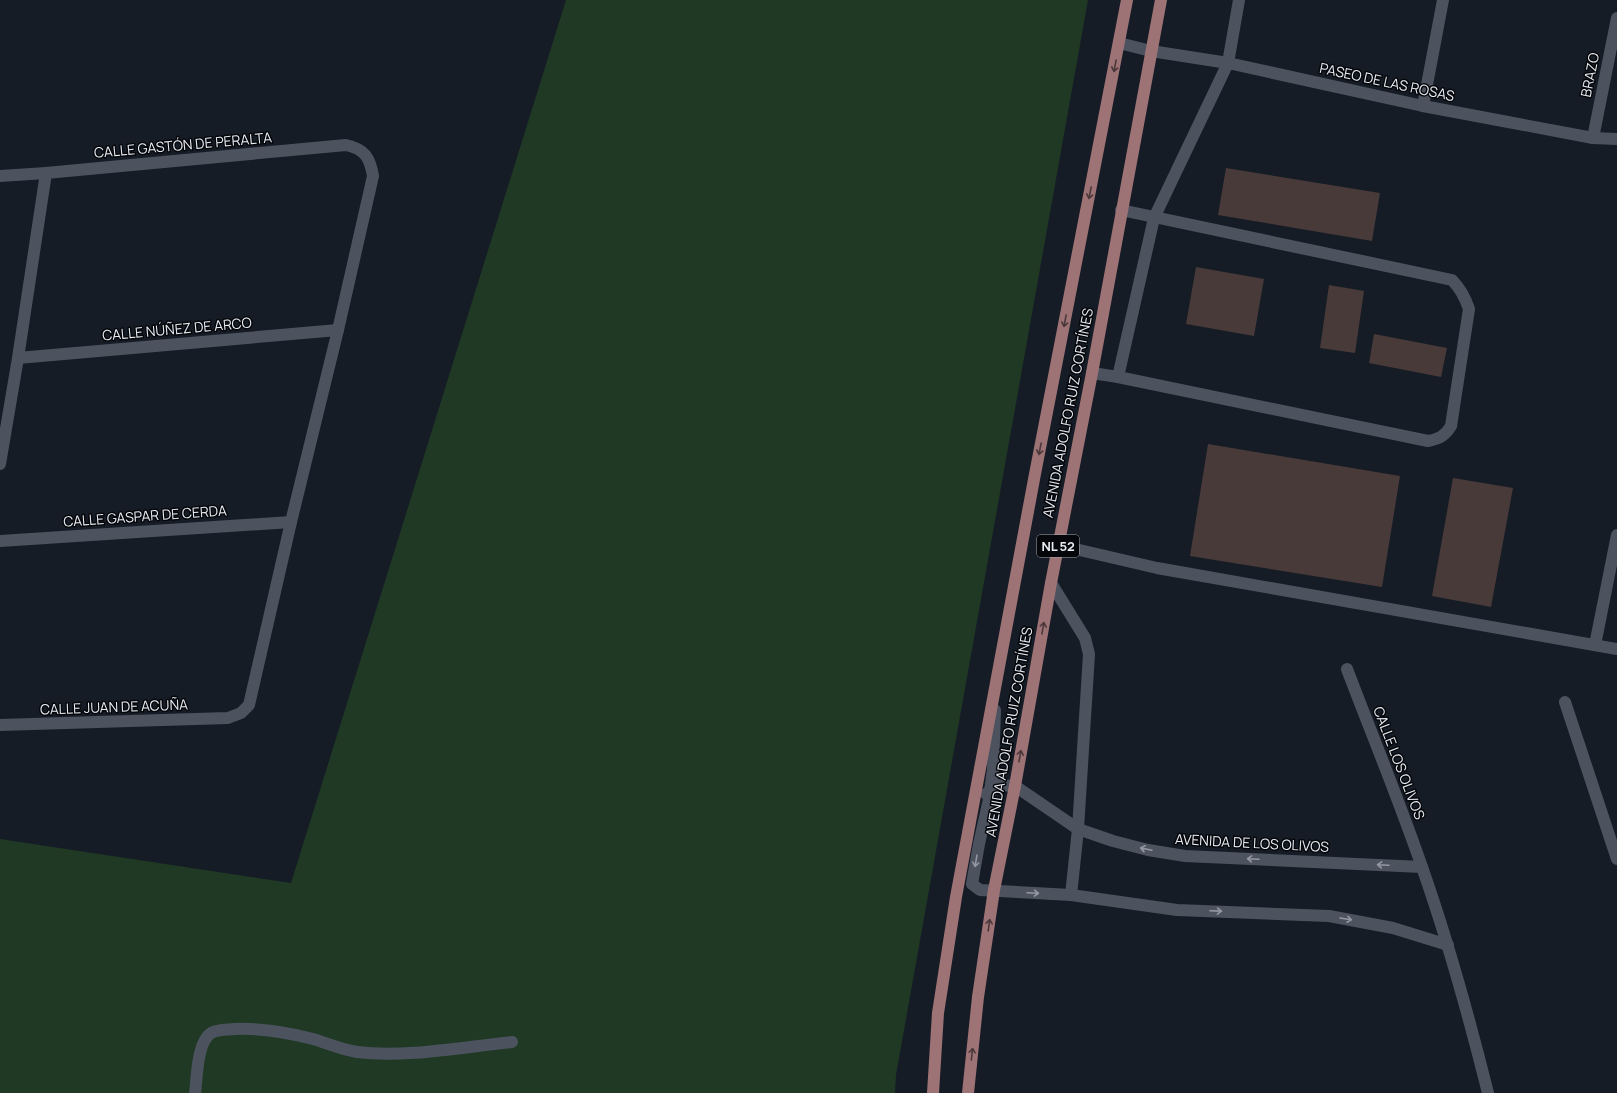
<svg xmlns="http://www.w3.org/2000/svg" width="1617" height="1093" font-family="Manrope,sans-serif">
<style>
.green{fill:#1f3925}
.building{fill:#483a38}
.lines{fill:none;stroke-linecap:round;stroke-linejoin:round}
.minor{stroke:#4c535f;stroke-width:12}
.major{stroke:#9e7376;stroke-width:12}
.oneway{stroke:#4a383b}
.oneway2{stroke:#9398a2}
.labels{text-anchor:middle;stroke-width:3;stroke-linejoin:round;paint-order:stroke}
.shield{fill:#05070a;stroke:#a5a8ae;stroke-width:1}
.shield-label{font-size:13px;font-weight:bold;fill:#e9edf4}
.street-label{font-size:14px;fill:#e9edf4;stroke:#05070a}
</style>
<rect width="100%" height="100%" fill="#161c26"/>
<polygon class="green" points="566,0 1088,0 896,1075 895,1093 0,1093 0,839 291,883"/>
<g class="building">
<polygon points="1226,168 1380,193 1372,241 1218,215"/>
<polygon points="1196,267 1264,279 1254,336 1186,324"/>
<polygon points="1329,285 1364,291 1355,353 1320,348"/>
<polygon points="1374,334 1447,348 1441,377 1369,363"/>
<polygon points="1208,444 1400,476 1382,587 1190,556"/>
<polygon points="1453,478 1513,488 1491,607 1432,596"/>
</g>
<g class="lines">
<g class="minor">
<polyline points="1119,43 1151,51 1228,63 1423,106 1593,138 1617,139"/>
<polyline points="1423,106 1443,0"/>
<polyline points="1593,138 1617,18"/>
<path d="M0,176L46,173L346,145C365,149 370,158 373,176L338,330L291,522L249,705L241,713L228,718L0,725"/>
<polyline points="18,358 338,330"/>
<polyline points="1092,373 1118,377 1154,218 1228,63 1239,0"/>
<path d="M1118,377L1428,441C1439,439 1445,436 1451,426L1469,309C1465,297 1461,289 1452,280L1121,210"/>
<polyline points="0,464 18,358 46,173"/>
<polyline points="0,541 291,522"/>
<polyline points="1058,545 1157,568 1617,649"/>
<polyline points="1051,583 1085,638 1089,654 1078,829 1071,895"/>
<polyline points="1595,645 1617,535"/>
<path d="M1347,669C1372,735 1399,800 1422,867C1448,941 1469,1017 1488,1093"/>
<polyline points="1565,702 1617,859"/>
<polyline points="995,710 993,769 989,799 979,844 972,884 980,890 1071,895 1177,910 1329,916 1393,928 1448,945"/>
<polyline points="986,794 997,785 1015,786 1078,829 1113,841 1148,850 1185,856 1422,867"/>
<path d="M195,1093C197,1078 197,1042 211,1033C218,1029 227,1030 235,1029C262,1028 287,1032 313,1039C327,1043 342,1050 357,1052C406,1058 462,1047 512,1042"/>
</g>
<g class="major">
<polyline points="933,1093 938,1013 956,897 1035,474 1127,0"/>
<polyline points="968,1093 978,997 994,890 1015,786 1051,583 1092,373 1161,0"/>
</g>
</g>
<defs><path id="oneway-shaft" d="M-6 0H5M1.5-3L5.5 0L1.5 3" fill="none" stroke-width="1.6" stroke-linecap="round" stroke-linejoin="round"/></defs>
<g class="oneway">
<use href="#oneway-shaft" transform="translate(1115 66) rotate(101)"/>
<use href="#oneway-shaft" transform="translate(1090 193) rotate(101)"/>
<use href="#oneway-shaft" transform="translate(1065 321) rotate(101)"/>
<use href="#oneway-shaft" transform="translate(1040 449) rotate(101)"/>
<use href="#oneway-shaft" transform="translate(1043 628) rotate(-80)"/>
<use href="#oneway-shaft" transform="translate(1020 756) rotate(-80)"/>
<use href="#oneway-shaft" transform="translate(989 925) rotate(-82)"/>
<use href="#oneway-shaft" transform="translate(972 1054) rotate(-84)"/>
</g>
<g class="oneway2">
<use href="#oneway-shaft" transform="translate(1146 849) rotate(-168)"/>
<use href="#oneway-shaft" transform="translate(1253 859) rotate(-177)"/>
<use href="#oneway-shaft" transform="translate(976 861) rotate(99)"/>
<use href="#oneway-shaft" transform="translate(1383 865) rotate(-177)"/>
<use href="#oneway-shaft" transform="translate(1033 893) rotate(3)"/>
<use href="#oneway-shaft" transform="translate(1216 911) rotate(2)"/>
<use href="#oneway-shaft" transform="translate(1346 919) rotate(9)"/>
</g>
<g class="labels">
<rect class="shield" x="1037" y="535" width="42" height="22" rx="3"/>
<g class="shield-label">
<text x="1058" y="551">NL 52</text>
</g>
<g class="street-label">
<text transform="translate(1590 75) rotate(-79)" y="5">BRAZO</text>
<text transform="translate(1387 82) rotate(12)" y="5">PASEO DE LAS ROSAS</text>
<text transform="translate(183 145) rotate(-5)" y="5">CALLE GASTÓN DE PERALTA</text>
<text transform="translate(177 329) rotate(-5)" y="5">CALLE NÚÑEZ DE ARCO</text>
<text transform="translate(1068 413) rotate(-79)" y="5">AVENIDA ADOLFO RUIZ CORTÍNES</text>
<text transform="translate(145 516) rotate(-4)" y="5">CALLE GASPAR DE CERDA</text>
<text transform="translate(114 707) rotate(-2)" y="5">CALLE JUAN DE ACUÑA</text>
<text transform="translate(1009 732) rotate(-80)" y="5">AVENIDA ADOLFO RUIZ CORTÍNES</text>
<text transform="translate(1399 763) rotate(69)" y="5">CALLE LOS OLIVOS</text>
<text transform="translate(1252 843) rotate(3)" y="5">AVENIDA DE LOS OLIVOS</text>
</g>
</g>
</svg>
